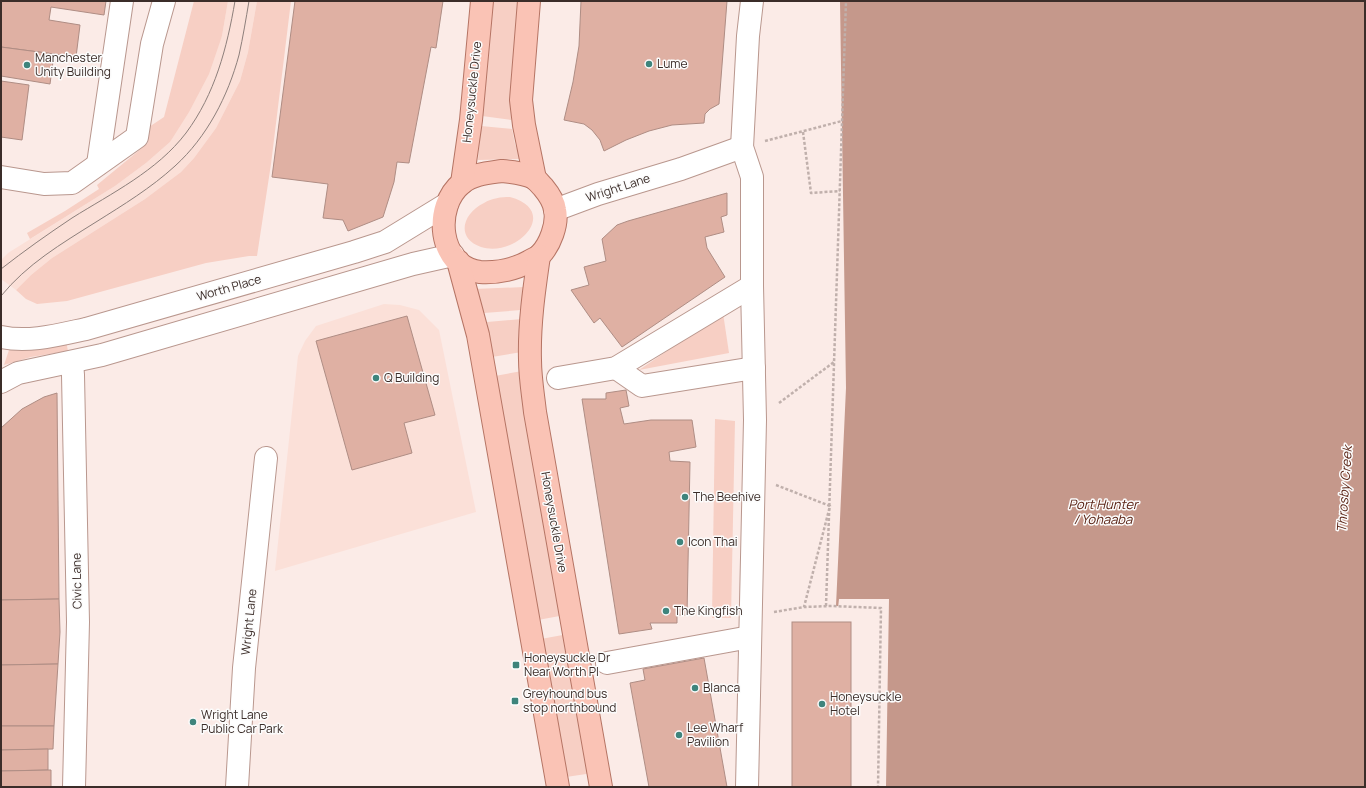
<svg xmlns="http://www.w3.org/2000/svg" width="1366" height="788" font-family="Manrope,sans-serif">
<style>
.built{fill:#fbe0d8}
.green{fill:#f7cfc4}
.water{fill:#c5988b}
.pier{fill:#fbebe7}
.building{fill:#dfb0a3;stroke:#af8d84}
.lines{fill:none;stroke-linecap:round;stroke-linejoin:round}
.minor-casing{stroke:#b9978e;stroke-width:24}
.major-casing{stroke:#b57464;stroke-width:24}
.path{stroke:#c0b0ac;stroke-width:2.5;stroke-dasharray:3 2;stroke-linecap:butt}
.minor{stroke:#fff;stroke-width:22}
.major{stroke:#fac3b5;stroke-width:22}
.tram{stroke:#8d7f7b;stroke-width:1}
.poi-dot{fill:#3e847c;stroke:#fcfcfc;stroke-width:1.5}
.labels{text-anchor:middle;stroke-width:3;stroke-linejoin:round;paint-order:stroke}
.poi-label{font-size:12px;fill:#3b2d29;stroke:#fcfcfc;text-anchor:start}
.street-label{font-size:12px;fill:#3b2d29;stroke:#fcfcfc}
.water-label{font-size:13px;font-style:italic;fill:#551c0d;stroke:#fcfcfc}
</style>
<rect width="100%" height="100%" fill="#fbebe7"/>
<g class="built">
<polygon points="228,1 257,1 248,52 240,81 216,128 194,158 181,172 145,199 52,258 31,275 16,290 1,279 1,260 8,253 115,186 146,163 170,142 222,36"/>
<polygon points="384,304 400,305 419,310 439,330 476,512 275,571 298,356 305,341 316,326"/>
</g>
<g class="green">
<polygon points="194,1 228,1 222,36 209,74 189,112 170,142 146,163 115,186 30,239 27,233 65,211 99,189 97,185 148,143 149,127 164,117"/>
<polygon points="257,1 291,1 271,164 257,256 249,256 206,263 67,301 37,304 26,299 16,290 31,275 52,258 145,199 181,172 194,158 216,128 240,81 248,52"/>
<polygon points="493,1 521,1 511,120 482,116"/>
<polygon points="481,126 512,129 515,144 521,159 478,160"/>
<path d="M510,197C561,211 517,258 481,247C455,238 463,213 484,203C492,198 501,197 510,197Z"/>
<polygon points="524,287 521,310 484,313 474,289"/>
<polygon points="723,313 729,353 639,370"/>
<polygon points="522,319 522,352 492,357 487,322"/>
<polygon points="66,341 68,351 31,357 4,365 9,350"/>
<polygon points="522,371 565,615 538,620 495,376"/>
<polygon points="715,419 735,421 731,618 712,618"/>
<polygon points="568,634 593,773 566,777 541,639"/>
</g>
<polygon class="water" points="840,1 1365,1 1365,787 855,787 855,607 836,606 846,388"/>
<polygon class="pier" points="839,599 889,599 886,787 853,787 853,608 838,608"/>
<g class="building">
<polygon points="1,1 106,1 104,15 51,7 49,20 80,25 76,57 1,47"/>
<polygon points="295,1 443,1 436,48 431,47 409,163 397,162 394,182 383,217 348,231 343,220 323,218 328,184 272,177"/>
<polygon points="581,1 727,1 719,104 710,109 705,114 704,123 672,125 649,131 626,140 604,151 600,140 592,130 584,124 564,120 573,82 579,46"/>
<polygon points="1,47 54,54 50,84 1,76"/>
<polygon points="1,81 29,85 22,140 1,137"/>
<polygon points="727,193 727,215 721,217 724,232 705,237 707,248 725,277 622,347 600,318 594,323 571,290 589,285 584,267 606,261 602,239 617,225 628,221"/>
<polygon points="407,316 435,415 404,423 412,453 352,470 316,341"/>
<polygon points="626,390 629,406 620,408 624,424 651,420 692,420 696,447 669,452 670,461 690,462 687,615 677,615 677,623 650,623 652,629 619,634 582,399 606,399 606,393"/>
<polygon points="57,393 59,599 1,600 1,428 22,409 44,397"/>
<polygon points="59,599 60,632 58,664 1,665 1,600"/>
<rect x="792" y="622" width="59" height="165"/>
<polygon points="704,658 727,787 649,787 630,683 645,680 643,669"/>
<polygon points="58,664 54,726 1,726 1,665"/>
<polygon points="1,726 54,726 53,749 1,750"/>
<polygon points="48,749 48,770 1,771 1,750"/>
<polygon points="51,770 51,787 1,787 1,771"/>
</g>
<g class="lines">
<g class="minor-casing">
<g id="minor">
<polyline points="98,164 122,1"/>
<polyline points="1,177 44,184 72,183 137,137 152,44 164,1"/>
<polyline points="555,210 598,194 681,169 742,147"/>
<path d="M1,337C29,343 58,335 86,329L354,252L385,242L447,204"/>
<polyline points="72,362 73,375 78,622 74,787"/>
<polyline points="616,368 642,386 754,368"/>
<polyline points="558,378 616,368 752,286"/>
<polyline points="1,382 18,373 102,355 413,264 453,255"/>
<polyline points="607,663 750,637"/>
<polyline points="237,787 244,668 266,458"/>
<polyline points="747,787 755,420 752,286 752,177 742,147 748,36 752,1"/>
</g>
</g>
<g class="major-casing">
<g id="major">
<polyline points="529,1 521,100 524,125 535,179"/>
<path d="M502,171C513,172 524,173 534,178C537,180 540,184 543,187C548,193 554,202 555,210C558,224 550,245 540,255C537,258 533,259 530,261C514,270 498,273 480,272C438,267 433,206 462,183C473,174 488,173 502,171Z"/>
<polyline points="462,183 471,120 482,1"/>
<path d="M539,256C534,290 529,325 530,360C530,377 533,394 535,412L601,787"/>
<polyline points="458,261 478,335 558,787"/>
</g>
</g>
<g class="path">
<polyline points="803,132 811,193 840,191"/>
<polyline points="765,141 842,121"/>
<polyline points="779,403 834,362"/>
<polyline points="776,485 830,506 804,607"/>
<polyline points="826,606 846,1"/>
<polyline points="774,612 804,607 832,606 881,608 878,787"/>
</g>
<use href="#minor" class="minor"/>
<use href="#major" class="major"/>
<g class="tram">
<path d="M1,269C24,251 48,234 72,218C112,193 157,171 186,133C215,94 227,48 235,1"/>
<path d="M1,296C27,264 61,244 96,222C123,205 151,188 175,166C207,137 228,96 239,55C243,37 246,19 249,1"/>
</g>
</g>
<g class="poi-dot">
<circle cx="649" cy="64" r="4"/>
<circle cx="27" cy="65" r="4"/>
<circle cx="376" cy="378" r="4"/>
<circle cx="685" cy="497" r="4"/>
<circle cx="680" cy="542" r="4"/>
<circle cx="666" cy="611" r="4"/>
<rect x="512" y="661" width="8" height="8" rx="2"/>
<circle cx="695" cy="688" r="4"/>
<rect x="511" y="697" width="8" height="8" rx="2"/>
<circle cx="822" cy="704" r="4"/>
<circle cx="193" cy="722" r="4"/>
<circle cx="679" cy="735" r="4"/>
</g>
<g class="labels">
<g class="poi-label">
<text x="35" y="62">Manchester<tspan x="35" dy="14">Unity Building</tspan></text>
<text x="657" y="68">Lume</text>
<text x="384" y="382">Q Building</text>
<text x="693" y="501">The Beehive</text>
<text x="688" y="546">Icon Thai</text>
<text x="674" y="615">The Kingfish</text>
<text x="524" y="662">Honeysuckle Dr<tspan x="524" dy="14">Near Worth Pl</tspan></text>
<text x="703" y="692">Blanca</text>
<text x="523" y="698">Greyhound bus<tspan x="523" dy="14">stop northbound</tspan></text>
<text x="830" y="701">Honeysuckle<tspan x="830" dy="14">Hotel</tspan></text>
<text x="201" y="719">Wright Lane<tspan x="201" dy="14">Public Car Park</tspan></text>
<text x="687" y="732">Lee Wharf<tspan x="687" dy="14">Pavilion</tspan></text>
</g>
<g class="street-label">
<text transform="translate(472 92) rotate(-84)" y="4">Honeysuckle Drive</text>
<text transform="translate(618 188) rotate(-18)" y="4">Wright Lane</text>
<text transform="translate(229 288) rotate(-16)" y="4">Worth Place</text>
<text transform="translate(554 522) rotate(80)" y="4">Honeysuckle Drive</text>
<text transform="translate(77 581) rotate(-91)" y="4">Civic Lane</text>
<text transform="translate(249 622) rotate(-84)" y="4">Wright Lane</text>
</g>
<g class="water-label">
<text transform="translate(1344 489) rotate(-86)" y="5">Throsby Creek</text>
<text x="1103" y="509">Port Hunter<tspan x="1103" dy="15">/ Yohaaba</tspan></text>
</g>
</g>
<rect width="1366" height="788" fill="none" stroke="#3b2d29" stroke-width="4"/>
</svg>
